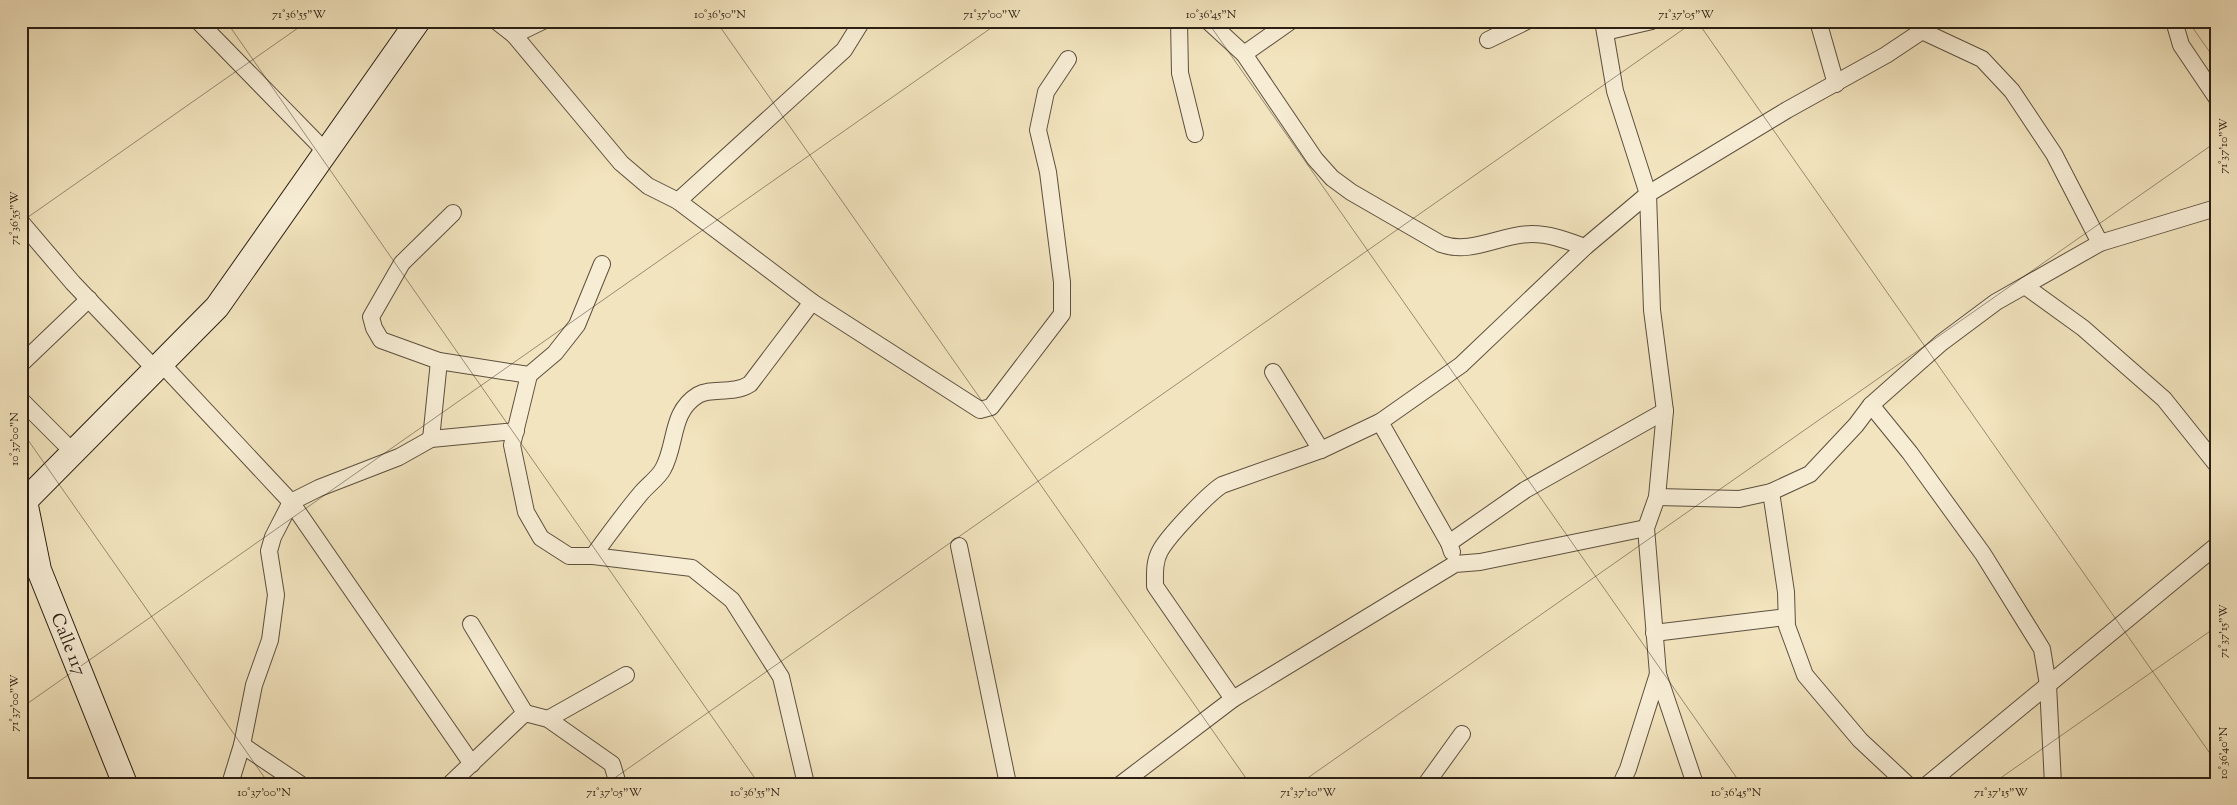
<svg xmlns="http://www.w3.org/2000/svg" width="2237" height="805" font-family="'Sorts Mill Goudy',serif">
<style>
.lines{fill:none;stroke-linecap:round;stroke-linejoin:round}
.street-casing{stroke:#5d503e;stroke-width:18}
.secondary-casing{stroke:#2b1f13;stroke-width:26}
.street{stroke:#f7edd5;stroke-width:16}
.secondary{stroke:#f7edd5;stroke-width:24}
.ticks{fill:none;stroke:#2b1f13;stroke-width:1;stroke-opacity:0.45}
.labels{text-anchor:middle;stroke-width:4;stroke-linejoin:round;paint-order:stroke}
.street-label{font-size:18px;fill:#2b1f13;stroke:#f7edd5}
.neatline{fill:none;stroke:#2b1f13;stroke-width:2}
.ticks-label{font-size:12px;text-anchor:middle;fill:#2b1f13}
</style>
<rect width="100%" height="100%" fill="#f2e4be"/>
<filter id="stains"><feTurbulence type="fractalNoise" baseFrequency=".004" numOctaves="4"/><feColorMatrix values="0 0 0 0 .2 0 0 0 0 .09 0 0 0 0 .02 0 0 0 .5 -.17"/></filter>
<radialGradient id="worn" r=".72"><stop offset=".6" stop-color="#630" stop-opacity="0"/><stop offset="1" stop-color="#630" stop-opacity=".3"/></radialGradient>
<g class="lines">
<g class="street-casing">
<g id="street">
<polyline points="198,21 326,152"/>
<polyline points="496,21 514,35 621,163 648,186 678,201 812,302 980,410 991,407 1062,314 1062,282 1048,172 1038,130 1046,92 1068,59"/>
<polyline points="1179,21 1180,73 1195,134"/>
<path d="M1208,21L1244,54L1315,159L1332,178L1351,192L1441,244C1472,255 1501,234 1532,234C1551,234 1568,241 1585,247"/>
<polyline points="1603,21 1615,91 1648,194 1652,310 1665,411 1657,497 1646,528 1658,674 1695,784"/>
<polyline points="1818,21 1836,84"/>
<polyline points="2174,21 2181,45 2216,97"/>
<polyline points="1605,32 1652,21"/>
<polyline points="514,35 543,21"/>
<polyline points="1488,40 1527,21"/>
<polyline points="1244,54 1291,21"/>
<polyline points="678,201 844,50 862,21"/>
<polyline points="453,213 402,263 371,317 374,328 381,340 439,361 529,375 555,353 577,325 602,264"/>
<polyline points="21,222 73,283 155,369"/>
<polyline points="2025,286 2083,328 2164,399 2216,464"/>
<polyline points="161,363 291,502 472,764"/>
<polyline points="21,364 89,299"/>
<polyline points="1273,372 1321,450"/>
<polyline points="529,375 512,445 526,512 541,538 569,556 593,556 692,568 732,600 781,677 806,784"/>
<polyline points="21,400 73,452"/>
<polyline points="1871,405 1910,453 1983,554 2042,649 2048,685 2053,784"/>
<polyline points="1380,422 1449,543 1452,552"/>
<polyline points="431,439 439,361"/>
<polyline points="1771,492 1786,592 1787,626 1805,675 1860,740 1907,784"/>
<polyline points="1657,497 1739,499 1771,492 1810,474 1856,425 1871,405 1941,343 1996,302 2100,243 2216,208"/>
<polyline points="1449,543 1525,490 1665,411"/>
<polyline points="959,546 1008,784"/>
<path d="M593,556C609,534 625,512 642,492C649,484 658,478 663,469C677,444 670,412 698,395C711,387 733,395 750,384L812,302"/>
<polyline points="471,624 525,713"/>
<polyline points="1654,633 1786,617"/>
<path d="M1233,699L1155,586C1155,574 1154,562 1160,551C1168,536 1208,494 1222,485L1321,450L1380,422L1461,365L1585,247L1648,194L1787,110L1886,55L1922,31L1982,59L2012,91L2054,154L2100,243"/>
<polyline points="548,719 626,675"/>
<polyline points="242,745 300,784"/>
<polyline points="230,784 242,745 254,685 270,640 276,595 269,551 273,537 291,502 319,488 399,457 431,439 516,431"/>
<polyline points="450,784 525,713 548,719 612,764 618,784"/>
<polyline points="1121,784 1233,699 1455,564 1480,562 1646,528"/>
<polyline points="1426,784 1462,734"/>
<polyline points="1621,784 1628,769 1658,674"/>
<polyline points="1928,784 2216,546"/>
</g>
</g>
<g class="secondary-casing">
<polyline id="secondary" points="125,784 39,570 25,501 217,307 418,21"/>
</g>
<use href="#street" class="street"/>
<use href="#secondary" class="secondary"/>
</g>
<path class="ticks" d="M226,21L759,784M716,21L1250,784M1207,21L1741,784M1697,21L2216,762M2188,21L2216,61M21,222L308,21M21,430L269,784M21,708L1001,21M606,784L1695,21M1299,784L2216,142M1992,784L2216,627"/>
<g class="labels">
<g class="street-label">
<text transform="translate(69 644) rotate(68)" y="6">Calle 117</text>
</g>
</g>
<rect width="2237" height="805" fill="none" stroke="#f2e4be" stroke-width="55"/>
<rect x="28" y="28" width="2182" height="750" class="neatline"/>
<g class="ticks-label">
<text x="299" y="18">71°36'55"W</text>
<text x="720" y="18">10°36'50"N</text>
<text x="992" y="18">71°37'00"W</text>
<text x="1211" y="18">10°36'45"N</text>
<text x="1686" y="18">71°37'05"W</text>
<text transform="translate(2223 146) rotate(-90)" y="4">71°37'10"W</text>
<text transform="translate(14 218) rotate(-90)" y="4">71°36'55"W</text>
<text transform="translate(14 439) rotate(-90)" y="4">10°37'00"N</text>
<text transform="translate(2223 631) rotate(-90)" y="4">71°37'15"W</text>
<text transform="translate(14 703) rotate(-90)" y="4">71°37'00"W</text>
<text transform="translate(2223 753) rotate(-90)" y="4">10°36'40"N</text>
<text x="264" y="796">10°37'00"N</text>
<text x="614" y="796">71°37'05"W</text>
<text x="755" y="796">10°36'55"N</text>
<text x="1308" y="796">71°37'10"W</text>
<text x="1736" y="796">10°36'45"N</text>
<text x="2001" y="796">71°37'15"W</text>
</g>
<rect width="100%" height="100%" filter="url(#stains)"/>
<rect width="100%" height="100%" fill="url(#worn)"/>
</svg>
